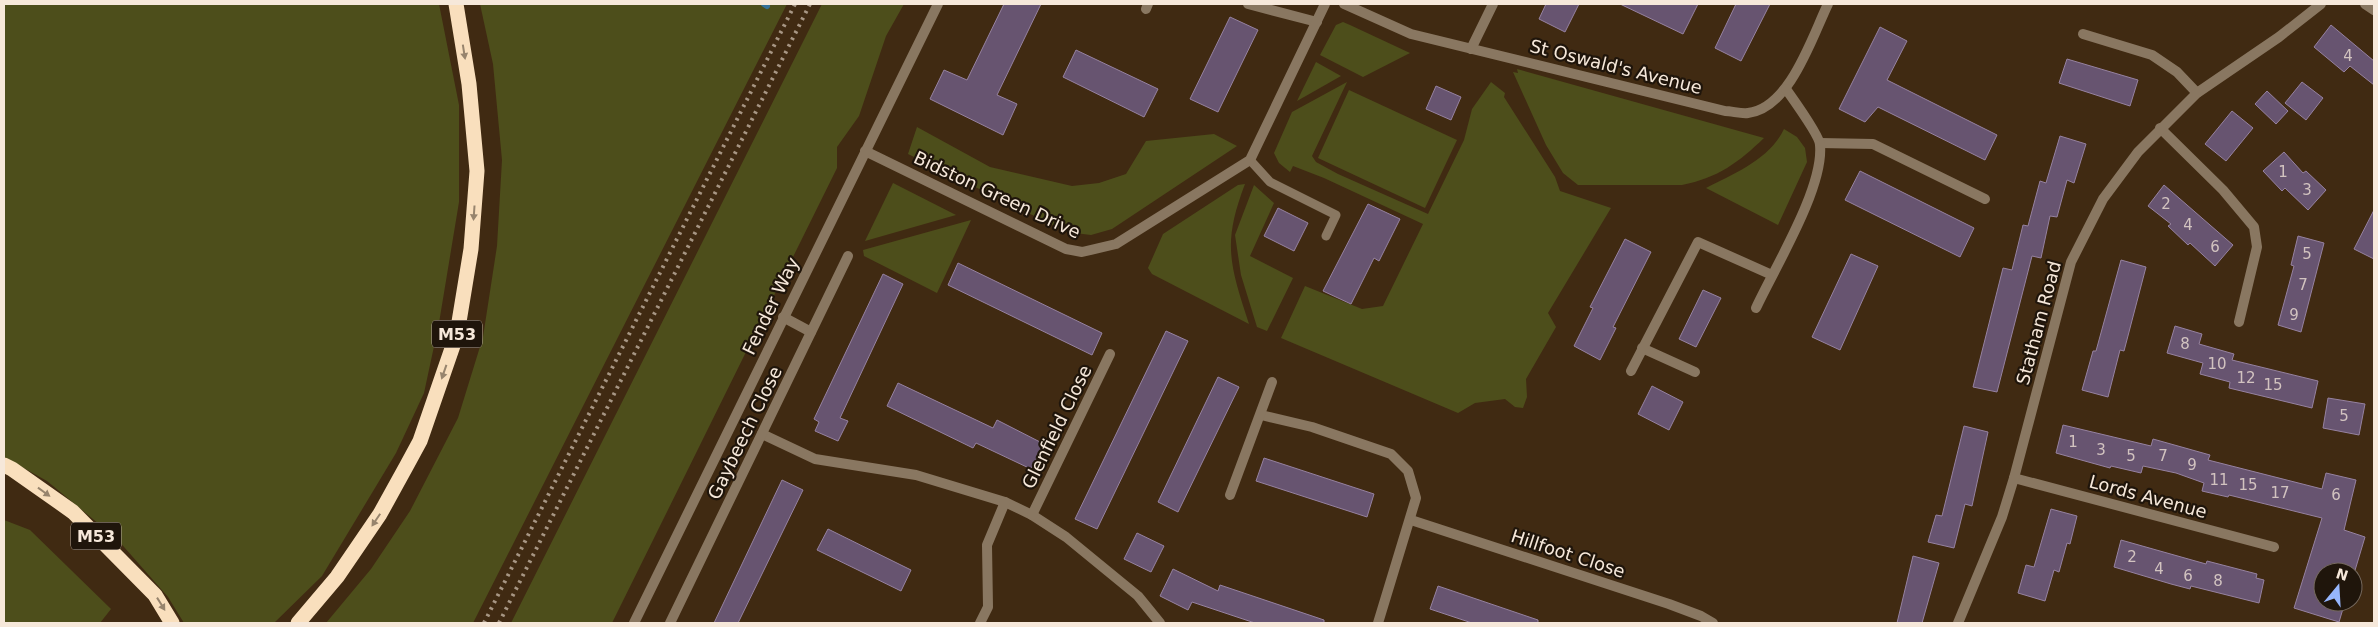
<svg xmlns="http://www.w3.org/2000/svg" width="2378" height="627" font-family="'DejaVu Sans',sans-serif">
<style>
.green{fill:#4d4e1b}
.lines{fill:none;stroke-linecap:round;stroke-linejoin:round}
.stream{stroke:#347097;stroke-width:6}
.building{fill:#675470;stroke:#9682a0}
.service{stroke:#897761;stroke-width:9}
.minor{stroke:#897761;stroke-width:10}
.motorway{stroke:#f9dfbd;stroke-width:15}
.rail{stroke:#a79684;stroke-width:4;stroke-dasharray:2.5 5;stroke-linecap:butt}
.oneway{fill:#97846d}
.labels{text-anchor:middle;stroke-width:4.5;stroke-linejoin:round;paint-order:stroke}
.number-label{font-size:15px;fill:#d2c3c0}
.shield{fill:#1f150b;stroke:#b6a99c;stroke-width:1}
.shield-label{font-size:16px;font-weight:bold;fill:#f6e8da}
.street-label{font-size:18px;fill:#f6e8da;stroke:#1f150b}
</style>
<rect width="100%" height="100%" fill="#402a12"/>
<g class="green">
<polygon points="4,4 439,4 459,105 459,202 439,323 424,393 396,453 322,576 274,623 184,623 168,597 117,539 47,481 4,457"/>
<polygon points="480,4 787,4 473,623 326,623 371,569 410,511 458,418 483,337 497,246 502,160 493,64"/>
<polygon points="822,4 904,4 886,36 859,116 837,147 837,168 612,623 511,623"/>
<polygon points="1343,22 1350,25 1410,53 1363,77 1320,55 1336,25"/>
<polygon points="1316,62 1341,76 1297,101"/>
<path d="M1517,69L1764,138C1739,162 1718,178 1682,185H1578L1563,173L1546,145L1513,72L1518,73Z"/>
<polygon points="1347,82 1312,156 1316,162 1338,174 1428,214 1464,140 1472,109 1491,82 1505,93 1504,97 1555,177 1560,191 1611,208 1548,313 1556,327 1526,379 1527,397 1523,408 1515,407 1505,399 1475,403 1458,413 1281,338 1305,286 1362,309 1383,306 1423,224 1324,178 1293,166 1290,172 1279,163 1274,153 1292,112"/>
<polygon points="1349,90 1457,140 1425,208 1318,158"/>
<polygon points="917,127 990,167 1072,186 1099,183 1126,174 1146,141 1214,134 1237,146 1112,229 1091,235 1067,232 908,154"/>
<path d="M1784,129L1797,137L1805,148L1807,162L1778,225L1706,188C1734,174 1770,159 1784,129Z"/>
<polygon points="893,183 956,215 865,241"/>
<path d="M1245,184C1222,244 1230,265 1249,324L1152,274L1148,268L1163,234L1238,185Z"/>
<polygon points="1254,185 1274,203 1250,256 1293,278 1267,331 1257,327 1241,275 1235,235"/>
<polygon points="971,220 937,293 864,256 863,250"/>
<polygon points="4,520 30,530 111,609 100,623 4,623"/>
</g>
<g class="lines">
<polyline class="stream" points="764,4 767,6"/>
</g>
<g class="building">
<polygon points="1004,4 1041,4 997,95 1017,104 1003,135 930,99 944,70 967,80"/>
<polygon points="1546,4 1579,4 1565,32 1539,19"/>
<polygon points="1620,4 1698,4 1683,34"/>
<polygon points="1736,4 1770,4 1741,61 1715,48"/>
<polygon points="1230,17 1258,30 1218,112 1190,99"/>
<polygon points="2331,25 2374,61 2374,85 2350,66 2344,72 2314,47"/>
<polygon points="1880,27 1907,41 1887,80 1997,135 1985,160 1878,107 1865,122 1839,109"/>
<polygon points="1076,50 1158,89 1144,117 1063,77"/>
<polygon points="2067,59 2138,80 2130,106 2059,83"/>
<polygon points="2302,82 2323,98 2306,120 2285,103"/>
<polygon points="1436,86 1461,97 1451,120 1426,109"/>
<polygon points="2267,91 2288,111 2276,124 2255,104"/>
<polygon points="2232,111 2253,128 2226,161 2205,144"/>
<polygon points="2060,136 2086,144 2074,183 2067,180 2057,217 2050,216 2041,258 2032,256 1997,392 1973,387 2003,268 2012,270 2023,225 2028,226 2040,181 2046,183"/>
<polygon points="2284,152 2303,173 2306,171 2326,190 2308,210 2285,188 2282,191 2263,171"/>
<polygon points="1860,171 1974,228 1960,257 1845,200"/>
<polygon points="2164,185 2233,245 2215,266 2190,243 2188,245 2168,226 2171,224 2148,206"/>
<polygon points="1368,204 1400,219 1379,261 1374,258 1351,304 1323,291"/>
<polygon points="1278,208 1308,223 1294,251 1264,236"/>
<polygon points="2374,210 2374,259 2354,249"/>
<polygon points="2298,236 2324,243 2301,332 2278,325 2294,266 2291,265"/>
<polygon points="1625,239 1651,252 1613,327 1616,328 1600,360 1574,346 1593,308 1590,307"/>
<polygon points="1851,254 1878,266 1840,350 1812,337"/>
<polygon points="2121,260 2146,267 2124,351 2120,350 2108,397 2082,390 2093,351 2096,351"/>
<polygon points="958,263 1102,333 1092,355 948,285"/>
<polygon points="883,274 903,284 840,418 848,421 838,441 815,431 819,422 814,419"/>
<polygon points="1703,290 1721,298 1696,347 1679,339"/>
<polygon points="2175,326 2202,334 2199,344 2234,354 2232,360 2318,381 2312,408 2229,388 2230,382 2200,374 2203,363 2167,353"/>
<polygon points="1166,331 1188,341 1097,529 1075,519"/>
<polygon points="1218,377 1239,387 1178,512 1158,502"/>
<polygon points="898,383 993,428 997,420 1044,444 1031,469 976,443 973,448 887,406"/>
<polygon points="1652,386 1683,402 1669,430 1638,414"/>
<polygon points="2328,398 2365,404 2359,435 2323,428"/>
<polygon points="2063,425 2151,446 2153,439 2210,455 2208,460 2322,489 2326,473 2356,480 2344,530 2365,537 2353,577 2353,572 2323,572 2323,602 2345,602 2339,622 2294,608 2322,518 2229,495 2228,497 2202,491 2204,483 2176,473 2143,466 2141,473 2111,466 2110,468 2056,453"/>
<polygon points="1964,426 1988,432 1972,506 1965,504 1954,548 1928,542 1936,515 1942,516"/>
<polygon points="1264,458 1374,494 1367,517 1256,481"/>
<polygon points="782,480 803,490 738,623 714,623"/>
<polygon points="2051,509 2077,516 2070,544 2067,543 2059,572 2054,570 2045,601 2018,593 2026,565 2034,567"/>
<polygon points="828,529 911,570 901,591 817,550"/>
<polygon points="1137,533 1164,546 1151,572 1124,559"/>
<polygon points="2121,540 2206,564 2207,561 2257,574 2256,578 2264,580 2259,603 2191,586 2190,589 2171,584 2114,567"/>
<polygon points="1913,556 1939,563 1922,623 1897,623"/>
<polygon points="1173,569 1218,591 1220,585 1324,620 1324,623 1255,623 1192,602 1188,610 1160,596"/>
<polygon points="1438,586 1538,620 1538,623 1472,623 1430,609"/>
</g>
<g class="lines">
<polyline class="service" points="1250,160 1270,182 1336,215 1326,236"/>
<g class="minor">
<polyline points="1248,4 1317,22"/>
<path d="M1344,4L1411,34L1725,111C1732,111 1741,114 1748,113C1790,108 1812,37 1828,4"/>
<polyline points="2365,4 2374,10"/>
<polyline points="1146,9 1148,4"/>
<polyline points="2083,34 2152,55 2177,72 2197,93"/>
<polyline points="1471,49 1493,4"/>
<polyline points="2160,128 2223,190 2254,227 2257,247 2239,322"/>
<polyline points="1820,143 1873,144 1985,199"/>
<polyline points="865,151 1066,249 1082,252 1116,244 1250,160 1325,4"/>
<path d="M1756,308C1775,267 1824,188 1820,145C1820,136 1793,99 1786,89"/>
<polyline points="783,317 811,332"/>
<polyline points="1642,348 1695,372"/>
<polyline points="1631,371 1698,242 1772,275"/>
<polyline points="1261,415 1312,427 1391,454 1408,471 1416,498 1378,623"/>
<polyline points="762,434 815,459 916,475 1005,502 1032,515 1066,537 1138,596 1160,623"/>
<polyline points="2014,478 2274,547"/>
<polyline points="1230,495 1272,382"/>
<polyline points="1032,515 1110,354"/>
<polyline points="1411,520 1669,604 1701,616 1713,623"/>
<polyline points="634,623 938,4"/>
<polyline points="670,623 848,256"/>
<polyline points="980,623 988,607 987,545 1005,502"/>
<polyline points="1958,623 2002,517 2014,478 2071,262 2103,199 2138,152 2197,93 2279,37 2321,4"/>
</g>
<g class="motorway">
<polyline points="4,465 12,469 73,512 155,595 172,623"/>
<polyline points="298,623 337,577 380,514 407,465 420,441 457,334 471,249 477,171 469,84 456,4"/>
</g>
<g class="rail">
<polyline points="484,623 795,4"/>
<polyline points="499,623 810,4"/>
</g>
</g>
<defs><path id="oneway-solid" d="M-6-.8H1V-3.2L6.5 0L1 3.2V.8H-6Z" transform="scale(1.25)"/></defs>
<g class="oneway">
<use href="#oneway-solid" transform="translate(464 52) rotate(81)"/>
<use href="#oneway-solid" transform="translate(474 213) rotate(94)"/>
<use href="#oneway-solid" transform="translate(444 372) rotate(109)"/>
<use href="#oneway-solid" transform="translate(44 492) rotate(36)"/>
<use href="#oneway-solid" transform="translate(376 520) rotate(124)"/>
<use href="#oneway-solid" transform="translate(161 604) rotate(58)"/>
</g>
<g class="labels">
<g class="number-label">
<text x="2348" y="61">4</text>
<text x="2283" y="177">1</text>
<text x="2307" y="195">3</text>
<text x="2166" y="209">2</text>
<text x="2188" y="230">4</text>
<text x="2215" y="252">6</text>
<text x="2307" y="259">5</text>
<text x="2303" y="290">7</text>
<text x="2294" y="320">9</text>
<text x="2185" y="349">8</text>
<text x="2217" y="369">10</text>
<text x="2246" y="383">12</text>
<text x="2273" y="390">15</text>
<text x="2344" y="421">5</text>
<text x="2073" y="447">1</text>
<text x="2101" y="455">3</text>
<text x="2131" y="461">5</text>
<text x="2163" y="461">7</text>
<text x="2192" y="470">9</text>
<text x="2219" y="485">11</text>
<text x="2248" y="490">15</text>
<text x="2280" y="498">17</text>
<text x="2336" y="500">6</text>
<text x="2132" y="562">2</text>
<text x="2159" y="574">4</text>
<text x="2188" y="581">6</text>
<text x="2218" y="586">8</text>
</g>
<g class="shield">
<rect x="432" y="320.5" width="50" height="27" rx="4"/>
<rect x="71" y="522.5" width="50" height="27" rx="4"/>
</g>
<g class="shield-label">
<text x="457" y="340">M53</text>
<text x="96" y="542">M53</text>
</g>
<g class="street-label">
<text transform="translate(1616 67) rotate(14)" y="6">St Oswald's Avenue</text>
<text transform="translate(997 195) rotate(25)" y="6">Bidston Green Drive</text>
<text transform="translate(771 306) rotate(-64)" y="6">Fender Way</text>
<text transform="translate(2039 323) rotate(-75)" y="6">Statham Road</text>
<text transform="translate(1057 427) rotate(-64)" y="6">Glenfield Close</text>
<text transform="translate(745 433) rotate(-64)" y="6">Gaybeech Close</text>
<text transform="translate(2148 497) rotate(15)" y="6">Lords Avenue</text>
<text transform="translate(1568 554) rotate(18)" y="6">Hillfoot Close</text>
</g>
</g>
<rect width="2378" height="627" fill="none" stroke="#f6e8da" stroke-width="10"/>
<g transform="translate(2338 587) rotate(18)"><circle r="24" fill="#1f150b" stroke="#75695e"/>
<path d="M0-4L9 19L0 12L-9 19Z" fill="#96b6fd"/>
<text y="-8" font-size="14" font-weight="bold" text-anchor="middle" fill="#f6e8da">N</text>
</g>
</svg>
